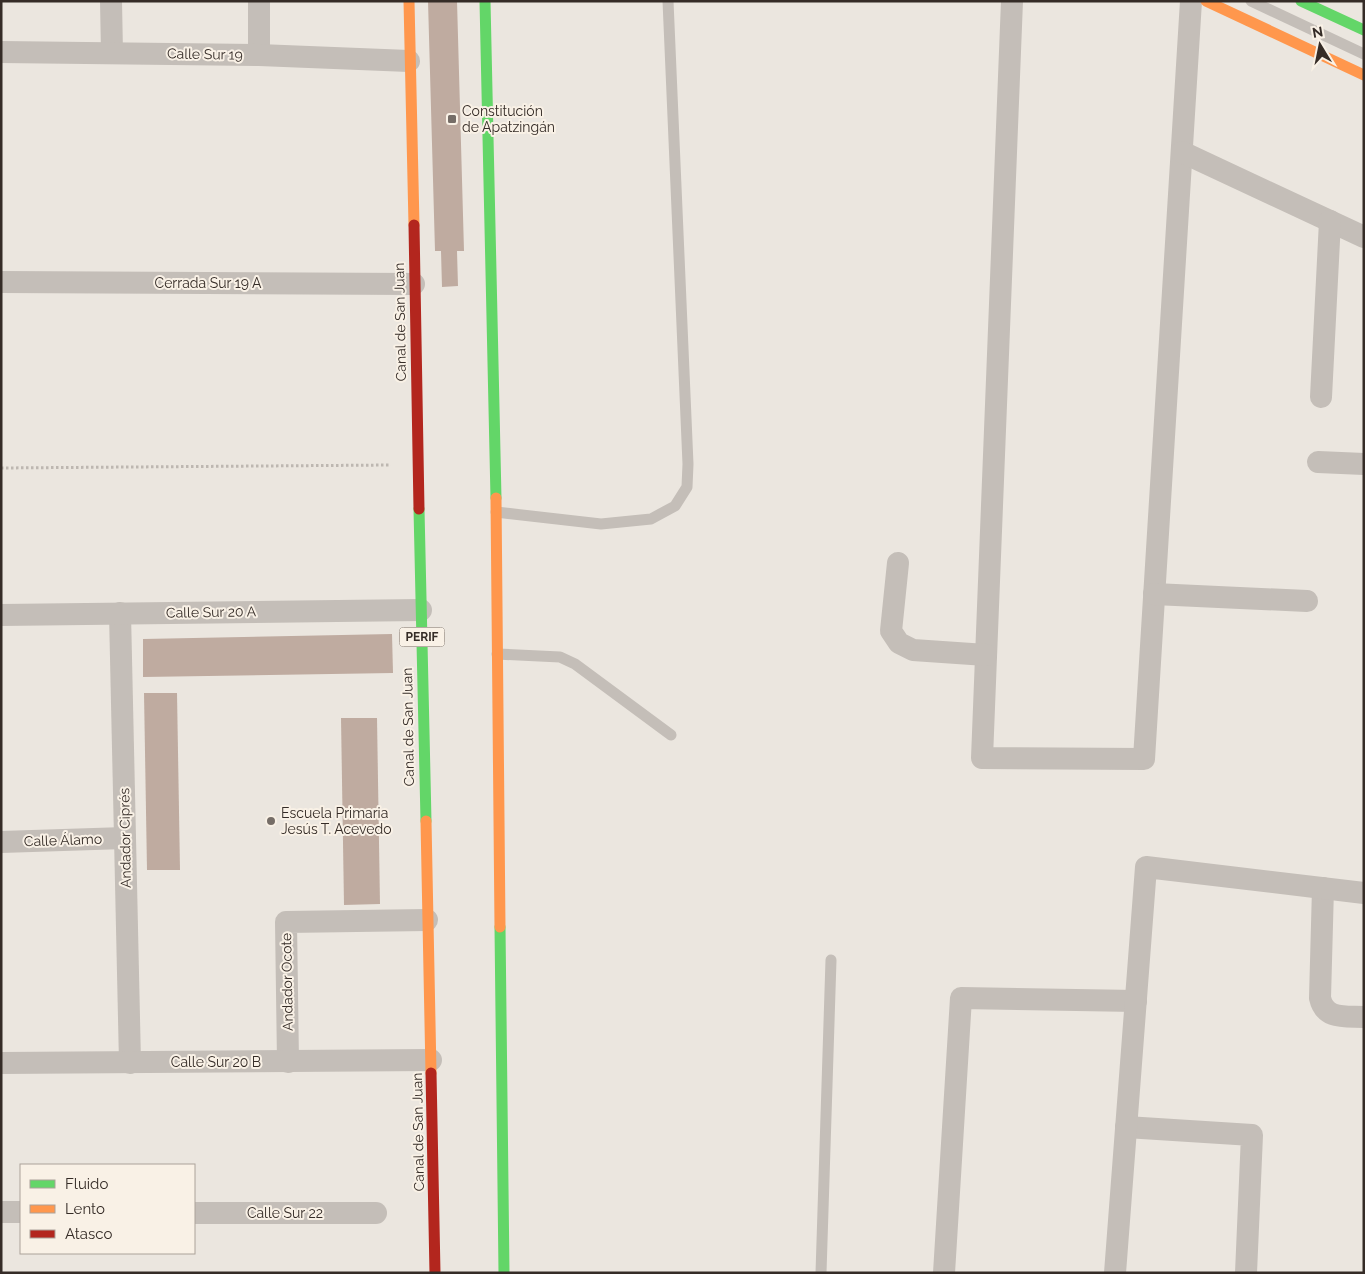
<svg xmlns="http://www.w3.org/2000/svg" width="1365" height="1274" font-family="Raleway,sans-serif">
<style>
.building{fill:#bfaba0}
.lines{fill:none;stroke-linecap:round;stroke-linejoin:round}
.path{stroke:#bdb7b1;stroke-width:3;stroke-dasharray:2.5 2.5;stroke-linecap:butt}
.lane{stroke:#c4beb8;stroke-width:11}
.street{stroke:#c4beb8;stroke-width:22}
.fast{stroke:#63d668;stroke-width:11}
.slow{stroke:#ff974d;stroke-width:11}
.jam{stroke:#b3261e;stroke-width:11}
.poi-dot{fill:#756d67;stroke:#f9f1e6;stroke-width:2}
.labels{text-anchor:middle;stroke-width:4;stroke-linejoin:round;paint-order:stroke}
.shield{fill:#f9f1e6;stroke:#706760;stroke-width:1}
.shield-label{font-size:12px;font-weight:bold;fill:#352c27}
.street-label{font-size:14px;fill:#352c27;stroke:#f9f1e6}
.poi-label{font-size:14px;fill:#352c27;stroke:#f9f1e6;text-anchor:start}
</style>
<rect width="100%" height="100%" fill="#ebe6df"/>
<g class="building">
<polygon points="428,1 457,1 464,251 457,251 458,286 442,287 441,251 435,251"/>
<polygon points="392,634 393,673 143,677 143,639"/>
<polygon points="144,693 177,693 180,870 147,870"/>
<polygon points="341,718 377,718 380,904 344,905"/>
</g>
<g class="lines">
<polyline class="path" points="1,468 391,465"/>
<g class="lane">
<polyline points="1251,1 1364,54"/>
<polyline points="496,512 601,524 651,519 675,506 687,487 688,464 668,1"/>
<polyline points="497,654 560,657 575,664 671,735"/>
<polyline points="821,1273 831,960"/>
</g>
<g class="street">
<polyline points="111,1 112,53"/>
<polyline points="259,1 259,55"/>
<polyline points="1012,1 982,758 1144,759 1191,1"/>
<polyline points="1,52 259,55 409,61"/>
<polyline points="1182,152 1364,237"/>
<polyline points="1,282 414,284"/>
<polyline points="1321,397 1330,221"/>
<polyline points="1318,462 1364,464"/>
<polyline points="898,563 891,631 899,643 913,650 986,655"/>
<polyline points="1154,594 1307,601"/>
<polyline points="120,613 130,1063"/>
<polyline points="1,615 421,610"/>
<polyline points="1,842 125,838"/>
<path d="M1323,888L1320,998C1325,1020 1345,1016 1364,1017"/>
<polyline points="288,1062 286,922 427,920"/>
<polyline points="1,1063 431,1060"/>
<polyline points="1126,1127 1252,1135 1246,1273"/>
<polyline points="1,1212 21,1212"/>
<polyline points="194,1213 376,1213"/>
<polyline points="944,1273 961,998 1136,1001"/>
<polyline points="1115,1273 1146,867 1364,893"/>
</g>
<g class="fast">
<polyline points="485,1 496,498"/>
<polyline points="1301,1 1364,30"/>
<polyline points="419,509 426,821"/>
<polyline points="500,927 504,1273"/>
</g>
<g class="slow">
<polyline points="409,1 414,225"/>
<polyline points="1206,1 1364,75"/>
<polyline points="496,498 500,927"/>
<polyline points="426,821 431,1073"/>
</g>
<g class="jam">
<polyline points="414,225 419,509"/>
<polyline points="431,1073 435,1273"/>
</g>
</g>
<g class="poi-dot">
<rect x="447" y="114" width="10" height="10" rx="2.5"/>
<circle cx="271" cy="821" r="5"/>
</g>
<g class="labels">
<rect class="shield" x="399.5" y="627.5" width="45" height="19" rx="4"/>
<g class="shield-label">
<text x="422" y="641">PERIF</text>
</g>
<g class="street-label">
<text transform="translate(205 54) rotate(1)" y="5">Calle Sur 19</text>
<text x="208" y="288">Cerrada Sur 19 A</text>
<text transform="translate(400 322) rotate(-91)" y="5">Canal de San Juan</text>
<text transform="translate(211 612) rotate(-1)" y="5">Calle Sur 20 A</text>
<text transform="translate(408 727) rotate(-91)" y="5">Canal de San Juan</text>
<text transform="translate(125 838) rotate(-91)" y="5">Andador Ciprés</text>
<text transform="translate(63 840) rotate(-2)" y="5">Calle Álamo</text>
<text transform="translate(287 982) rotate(-91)" y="5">Andador Ocote</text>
<text x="216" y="1067">Calle Sur 20 B</text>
<text transform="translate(418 1132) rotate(-91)" y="5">Canal de San Juan</text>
<text x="285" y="1218">Calle Sur 22</text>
</g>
<g class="poi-label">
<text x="462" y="116">Constitución<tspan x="462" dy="16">de Apatzingán</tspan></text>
<text x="281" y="818">Escuela Primaria<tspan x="281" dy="16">Jesús T. Acevedo</tspan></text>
</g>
</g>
<rect width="1365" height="1274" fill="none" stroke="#352c27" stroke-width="5"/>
<rect x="20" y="1164" width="175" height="90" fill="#f9f1e6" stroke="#aba29a"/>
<rect x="30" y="1180" width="25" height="8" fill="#63d668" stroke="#aba29a"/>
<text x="65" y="1189" font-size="15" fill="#352c27">Fluido</text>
<rect x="30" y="1205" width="25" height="8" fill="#ff974d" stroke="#aba29a"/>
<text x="65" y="1214" font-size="15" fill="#352c27">Lento</text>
<rect x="30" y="1230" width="25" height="8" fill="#b3261e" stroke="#aba29a"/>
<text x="65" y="1239" font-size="15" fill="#352c27">Atasco</text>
<g transform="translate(1320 45) rotate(350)" stroke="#f9f1e6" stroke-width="4" paint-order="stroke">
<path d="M0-4L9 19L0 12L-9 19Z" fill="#352c27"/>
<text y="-8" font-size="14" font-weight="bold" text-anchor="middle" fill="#352c27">N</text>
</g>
</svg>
